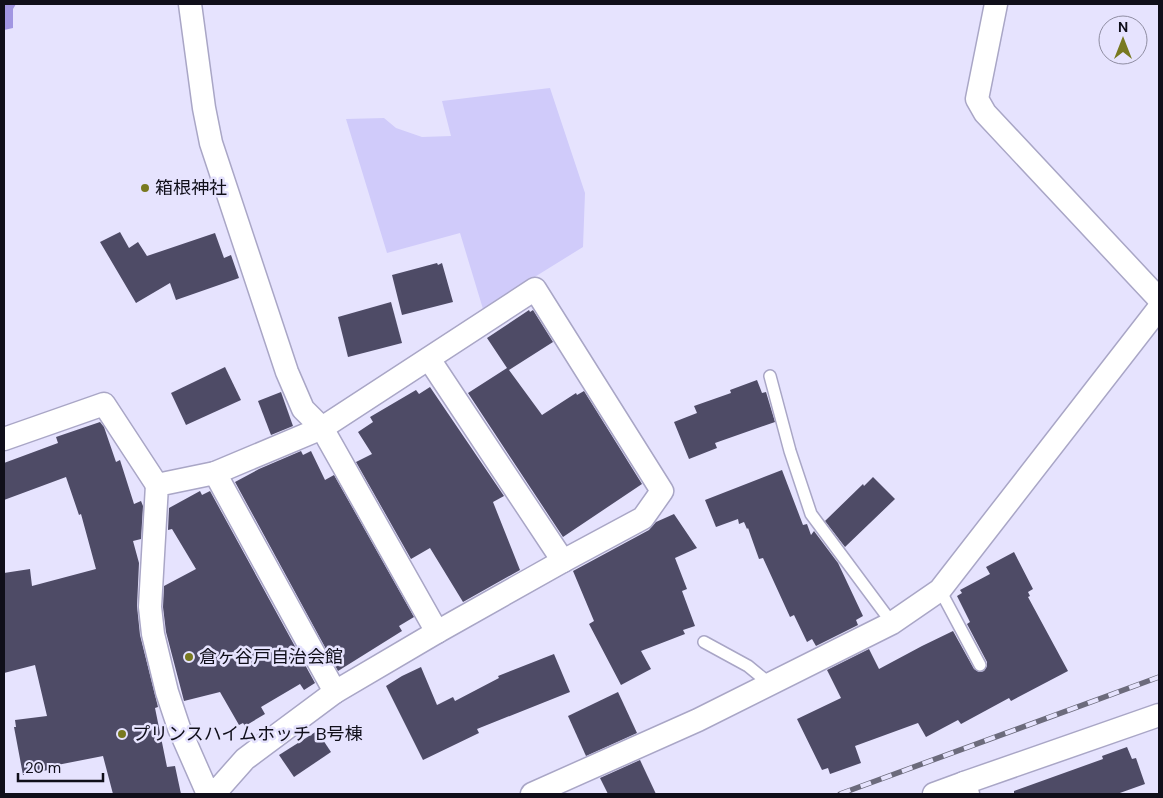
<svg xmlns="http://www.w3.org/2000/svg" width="1163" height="798" font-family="'DM Sans','Noto Sans JP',sans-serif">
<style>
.green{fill:#d0cbfa}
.forest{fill:#a196e2}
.building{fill:#4e4b66}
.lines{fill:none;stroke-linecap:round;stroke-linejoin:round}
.service-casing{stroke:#a9a6c6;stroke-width:14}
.minor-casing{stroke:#a9a6c6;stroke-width:25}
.service{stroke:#fff;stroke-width:11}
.minor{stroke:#fff;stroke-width:22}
.rail-casing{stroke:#6c6b7c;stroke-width:5.5}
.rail{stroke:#e6e3fe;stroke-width:4;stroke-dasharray:11;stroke-linecap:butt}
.poi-dot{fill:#787920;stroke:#e6e3fe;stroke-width:2}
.labels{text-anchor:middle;stroke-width:5;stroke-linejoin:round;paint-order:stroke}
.poi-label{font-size:18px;fill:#100f1a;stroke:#e6e3fe;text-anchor:start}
</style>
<rect width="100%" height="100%" fill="#e6e3fe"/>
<polygon class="green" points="550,88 585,193 583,247 483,309 460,233 387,253 346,119 384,118 396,128 422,137 451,136 442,101"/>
<polygon class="forest" points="4,4 16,4 13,9 13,28 4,30"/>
<g class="building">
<polygon points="120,232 129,248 138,242 147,256 215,233 224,258 231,255 239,278 176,300 170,283 136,303 100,242"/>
<polygon points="437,263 438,265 442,263 453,302 402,315 392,275"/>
<polygon points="391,302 402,343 348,357 338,317"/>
<polygon points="529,310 530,312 533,310 553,342 509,370 542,415 576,393 577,395 584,391 642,484 563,537 468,393 507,368 487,338"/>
<polygon points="225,367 241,400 186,425 171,393"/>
<polygon points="757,380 762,393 766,392 775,422 715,443 717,448 689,459 674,422 697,413 694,406 731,393 730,390"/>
<polygon points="430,387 504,496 493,502 520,570 463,602 430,548 411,559 356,462 372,454 358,432 373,422 370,417 416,390 419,394"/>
<polygon points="281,392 293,426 271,435 258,401"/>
<polygon points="100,422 104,427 116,462 120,460 134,504 141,501 143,506 141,539 133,541 139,563 137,606 140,635 158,707 155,708 167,767 175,766 181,794 113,794 103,756 47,767 48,770 23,775 14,727 16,727 15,720 47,716 35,665 4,673 4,573 30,569 32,586 96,569 81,514 79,515 66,477 4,500 4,463 58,443 56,437"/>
<polygon points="301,451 303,455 311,451 325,480 334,475 414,617 399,626 402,631 338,671 235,482 259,469"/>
<polygon points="782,470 803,525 807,524 811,535 814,531 838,563 863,616 856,620 858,625 816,646 812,639 807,642 794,615 790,617 763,558 759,559 748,528 747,529 744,522 739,524 738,519 716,527 705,500"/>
<polygon points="873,477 895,499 845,547 825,521 863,484 864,486"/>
<polygon points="200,491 202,495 210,491 315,683 304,690 300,684 261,707 265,714 245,726 243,723 239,725 220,692 184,701 166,632 163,607 164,586 196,569 172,529 168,530 169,508"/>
<polygon points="674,514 697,548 675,558 687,589 682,591 695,626 683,630 685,634 641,651 651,669 621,685 589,624 594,621 573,571 649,530 656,522"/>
<polygon points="1014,552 1033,589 1028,592 1030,596 1028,597 1068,671 1011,701 1009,698 961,724 958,720 926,737 918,723 855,746 861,763 830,774 828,768 822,770 797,719 841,698 827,670 869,649 879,669 922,646 953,631 974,669 979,672 984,671 987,666 987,662 967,624 970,622 957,596 962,593 960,590 990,574 986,567"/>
<polygon points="554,654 570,692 477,729 479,733 423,760 386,686 402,676 421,667 437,705 453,697 455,701 499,678 498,676"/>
<polygon points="618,692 637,733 586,756 568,716"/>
<polygon points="317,731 331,752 294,777 279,755"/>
<polygon points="1127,747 1132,759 1136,758 1145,784 1117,794 1014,794 1014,791 1103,759 1102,756"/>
<polygon points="640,760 656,794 608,794 600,778"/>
</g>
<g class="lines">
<g class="service-casing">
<g id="service">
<polyline points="770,376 790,451 811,514 892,623"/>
<polyline points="940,590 980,665"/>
<polyline points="704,642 748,666 770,684"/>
</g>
</g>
<g class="minor-casing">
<g id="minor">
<polyline points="190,4 204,108 211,143 287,372 303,409 322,428 437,632"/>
<polyline points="996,4 977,99 985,113 1159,299"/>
<polyline points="429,359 563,561"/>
<polyline points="4,439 104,404 157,485"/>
<polyline points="215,473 335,692"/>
<polyline points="964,783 1159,715"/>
<polyline points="208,794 179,728 167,692 153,634 150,607 157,485 215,473 322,428 535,289 662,491 643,518 563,561 437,632 335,692 245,759 214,794"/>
<polyline points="532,794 698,720 892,623 940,590 1159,308"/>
<polyline points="934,794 964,783 968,794"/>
</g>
</g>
<use href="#service" class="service"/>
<use href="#minor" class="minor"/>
<g class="rail-casing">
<polyline id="rail" points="840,794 1159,677"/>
</g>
<use href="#rail" class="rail"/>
</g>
<g class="poi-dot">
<circle cx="145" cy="188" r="5"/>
<circle cx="189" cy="657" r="5"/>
<circle cx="122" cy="734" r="5"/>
</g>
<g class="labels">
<g class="poi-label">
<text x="155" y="194">箱根神社</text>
<text x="199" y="663">倉ヶ谷戸自治会館</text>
<text x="132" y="740">プリンスハイムホッチ B号棟</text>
</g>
</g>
<rect width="1163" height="798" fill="none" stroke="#100f1a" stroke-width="10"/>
<g transform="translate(1123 40)"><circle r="24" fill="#e6e3fe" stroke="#908ea3"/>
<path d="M0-4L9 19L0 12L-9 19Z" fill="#787920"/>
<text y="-8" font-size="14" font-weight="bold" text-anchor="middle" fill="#100f1a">N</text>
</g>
<path d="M18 773v8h85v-8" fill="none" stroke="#100f1a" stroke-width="2.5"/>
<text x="25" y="773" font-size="15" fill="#100f1a" stroke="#e6e3fe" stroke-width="4" paint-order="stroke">20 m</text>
</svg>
